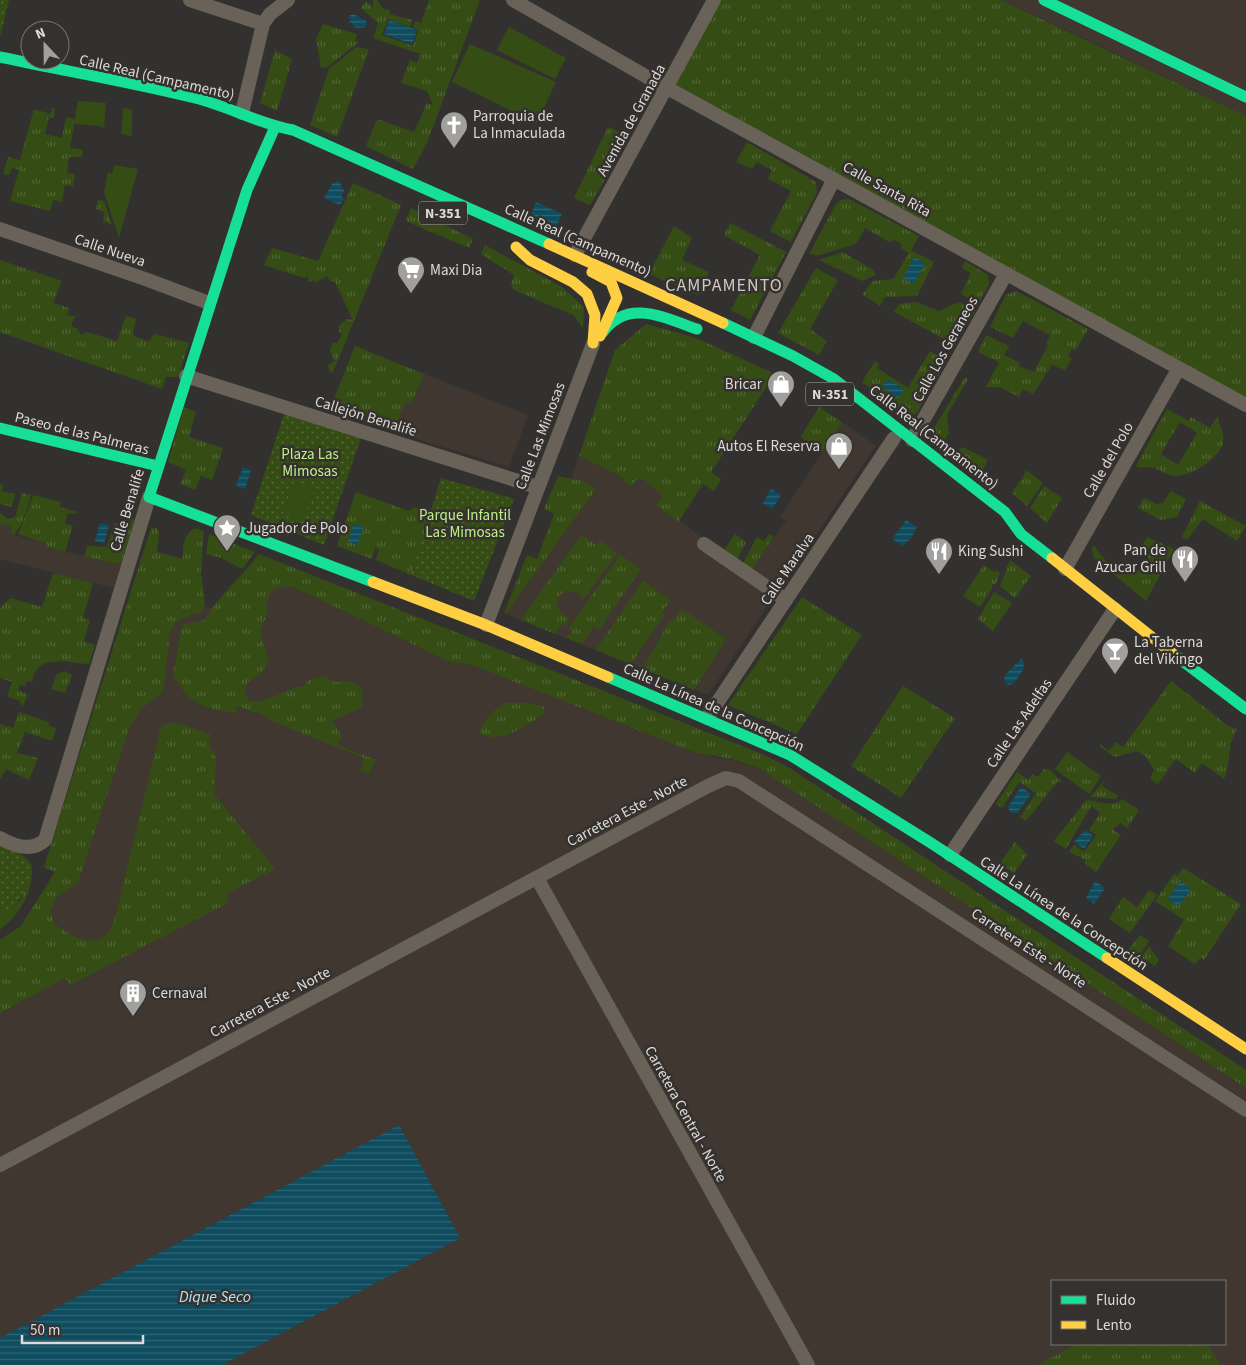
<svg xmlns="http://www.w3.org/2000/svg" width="1246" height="1365" font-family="'Source Sans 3',sans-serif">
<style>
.built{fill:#403731;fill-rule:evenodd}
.grass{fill:url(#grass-tufts);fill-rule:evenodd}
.park{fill:url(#park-dots)}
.garden{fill:#354d14}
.water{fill:url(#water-rules)}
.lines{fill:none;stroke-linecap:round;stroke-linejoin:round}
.street{stroke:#686259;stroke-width:14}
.fast{stroke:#16e098;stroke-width:11}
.slow{stroke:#ffcf43;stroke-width:11}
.labels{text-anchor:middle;stroke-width:5;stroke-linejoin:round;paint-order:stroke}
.shield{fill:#34312e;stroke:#aaa8a6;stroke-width:1}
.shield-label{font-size:14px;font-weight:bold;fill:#dddbd9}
.street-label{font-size:15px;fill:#dddbd9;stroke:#34312e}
.poi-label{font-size:15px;fill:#dddbd9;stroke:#34312e;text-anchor:start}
.park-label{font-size:15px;fill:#bcf285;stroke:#34312e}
.water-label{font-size:16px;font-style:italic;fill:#b1e4f9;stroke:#34312e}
.quarter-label{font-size:18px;letter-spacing:1px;fill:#cec9c5;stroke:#34312e}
</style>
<defs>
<pattern id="grass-tufts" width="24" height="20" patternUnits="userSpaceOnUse" patternTransform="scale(1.25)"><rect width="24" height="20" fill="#354d14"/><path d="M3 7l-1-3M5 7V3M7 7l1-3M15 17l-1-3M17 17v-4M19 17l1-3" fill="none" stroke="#526636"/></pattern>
<pattern id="park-dots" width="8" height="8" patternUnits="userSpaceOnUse" patternTransform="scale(1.25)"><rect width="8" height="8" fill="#354d14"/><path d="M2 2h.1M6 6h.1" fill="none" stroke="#526636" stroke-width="1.8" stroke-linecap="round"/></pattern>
<pattern id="water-rules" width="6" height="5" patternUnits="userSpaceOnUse" patternTransform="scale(1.25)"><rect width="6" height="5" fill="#0e4c5f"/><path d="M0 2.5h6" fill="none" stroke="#316575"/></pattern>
</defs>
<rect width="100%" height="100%" fill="#33312f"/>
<g class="built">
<polygon points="1001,0 1246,0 1246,116 1069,31"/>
<polygon points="424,374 528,415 509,467 398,433 404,418 399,416 406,402 411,404"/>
<polygon points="842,422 876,446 780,588 752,569 786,521 780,517"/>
<polygon points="579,456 618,475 631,487 637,478 643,479 663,496 657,505 703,538 773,597 708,695 506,614 596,489 583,481 571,480"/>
<polygon points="0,524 12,527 11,534 47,544 47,547 102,561 104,559 121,564 113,588 0,559"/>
<path d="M145,549L204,606L211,608L213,605L278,588L293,587L450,662L472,665L688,750L720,759L727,758L748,766L757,767L1246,1088V1365H0V1013L29,997L21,926L55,872L44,867ZM1052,1281H1225V1344H1052Z"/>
</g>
<g class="grass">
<polygon points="373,0 377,0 383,9 390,10 389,14 412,20 410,27 388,19 382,35 413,46 418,30 413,27 415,21 421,23 429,0 480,0 427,143 413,169 366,146 376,121 380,120 414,132 427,103 433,105 427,91 401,83 410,60 417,63 420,54 373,38 378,23 361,8 366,1 373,7"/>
<polygon points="716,0 1001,0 1246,116 1246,405 667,88"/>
<polygon points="323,24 357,34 355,41 359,42 326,68 321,67 316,39"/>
<polygon points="356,47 369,49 337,137 310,125 329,69"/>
<polygon points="275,50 292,59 277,111 260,103"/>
<polygon points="52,108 55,108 54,118 49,117 45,134 62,138 66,117 75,119 70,148 83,150 82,157 69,157 67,173 75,174 73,186 65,185 62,202 53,200 50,211 10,201 19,170 12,168 9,175 3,174 8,157 20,160 34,109 50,114"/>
<polygon points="608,127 630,136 590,205 574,198"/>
<polygon points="747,142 816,182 817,192 791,242 770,231 791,191 768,179 772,170 757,162 752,169 736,162"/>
<polygon points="353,183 401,205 333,372 330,373 328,365 335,361 330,351 333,343 337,343 342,334 339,332 339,325 348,319 353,320 335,282 329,280 327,276 315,283 314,280 310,282 307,276 304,278 264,265 272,248 318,261"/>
<polygon points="849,199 919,236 911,250 934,262 917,296 885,297 880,306 862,294 873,281 893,279 909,253 900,248 902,244 894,240 889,242 865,228 856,244 820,255 809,254 836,204 841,200"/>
<polygon points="98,200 104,201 112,225 103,221 104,212 96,209"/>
<polygon points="411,208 473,239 469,248 406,221"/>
<polygon points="730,223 786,252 750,320 731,310 760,255 724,235"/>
<polygon points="674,226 692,238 682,260 709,272 698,295 649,274"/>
<polygon points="485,245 562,287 584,307 583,328 573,315 514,290 511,285 514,275 481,254"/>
<polygon points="843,252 872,269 876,275 862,281 819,260"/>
<polygon points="0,260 62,281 53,303 69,308 67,315 78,317 74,318 71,326 78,329 81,335 87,332 117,341 126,316 136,319 133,334 135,337 149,341 155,334 189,343 178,377 166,377 162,389 0,332"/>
<polygon points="965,261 988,275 989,284 978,304 961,294 971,273 962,268"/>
<polygon points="816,268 838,280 810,329 827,341 819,355 778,333"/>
<polygon points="1016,291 1088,329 1076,350 1072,349 1068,356 1072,358 1065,370 1052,365 1033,394 1023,389 1019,397 999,387 986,387 999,362 978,352 986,335 1009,346 1004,355 1020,363 1019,366 1034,372 1048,345 1046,344 1050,335 1023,321 1013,338 990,327 1006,295"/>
<polygon points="916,302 939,311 959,302 975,311 955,345 894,312 899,304"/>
<polygon points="646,324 696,338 775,374 711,472 721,479 714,491 703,484 678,522 656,505 663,496 643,479 637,479 631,487 618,475 579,456 615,350"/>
<polygon points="355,346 424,374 411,404 406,402 399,416 404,418 398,433 329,411"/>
<polygon points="930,351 947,361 916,414 905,415 862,382 875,361 879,364 877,368 908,388"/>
<polygon points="965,377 968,379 947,415 949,433 943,444 931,433"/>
<polygon points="184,407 196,412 189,437 223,448 212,480 201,476 195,490 180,484 186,470 168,462"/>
<polygon points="819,407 842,422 822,452 805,441 801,436"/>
<path d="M1167,409L1189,421L1191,417L1210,428L1217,417C1220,425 1225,435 1223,443C1219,459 1189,478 1173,476C1165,475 1159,468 1151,467C1145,467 1142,469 1136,466ZM1180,422L1197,433L1178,465L1161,454Z"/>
<polygon points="963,447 988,460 980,475 954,453"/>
<polygon points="1026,470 1043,483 1027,506 1012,493 1023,477"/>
<polygon points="558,476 583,481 596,489 506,614 504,613 527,555 537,559 554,514 544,509"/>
<polygon points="0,484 3,485 2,491 15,494 12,507 0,504"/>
<polygon points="1044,486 1062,498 1047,523 1030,508"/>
<polygon points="1171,491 1186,499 1177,517 1161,520 1138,508 1144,498 1156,504 1163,503"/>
<polygon points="356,492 409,511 414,507 431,512 411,575 376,560 379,549 375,548 372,559 337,546"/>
<polygon points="22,493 31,495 23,521 14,535 11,534 12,527 0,524 0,513 8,519 15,517"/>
<path d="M33,495L61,502L60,507L77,512L76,514L68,513L65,524L73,526L65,552L47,547V544L18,534C24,521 28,509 33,495Z"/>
<polygon points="1200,501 1246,526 1237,541 1203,519 1187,540 1182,537"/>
<polygon points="130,518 135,519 121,564 84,557 87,546 107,547 114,523 128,527"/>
<path d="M151,528H157L159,534L157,552L183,559C183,545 183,538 194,528L204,531L201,572L205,604L199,615L194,613L176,622L170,633L163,691L140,710L129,729L78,882L56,898L50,911L55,925C71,934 92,951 108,933C112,928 115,917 117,911L161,727L167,723H179L210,734L209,746L216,756L214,794L275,869L227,893L228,903L70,985L65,978L0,1013V940L21,926L55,872L44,867Z"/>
<polygon points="209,534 255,552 242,569 221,558 206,554"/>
<polygon points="735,534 746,542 737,560 725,553 725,549"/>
<polygon points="769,534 774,537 752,569 743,563 757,537 764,541"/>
<path d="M581,535L596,545L600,541L617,553L583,600L579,593C555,586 548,609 570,618L565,626L562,624L555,634L521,620Z"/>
<path d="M1147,537L1174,549L1146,601L1094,558L1092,550L1093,544C1108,567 1114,567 1140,571L1143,570L1149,558L1139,551Z"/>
<path d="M259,554L762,754L788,767L1246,1070V1088L757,767C746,766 737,759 727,758C714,756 701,754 688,750L472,665L450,662L293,587L278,588L270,592L266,604L268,611L260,632L269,660C267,663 265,668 263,671C253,681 238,682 249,701C269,705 284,687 304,686L309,680L325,676C337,691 348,670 363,692L362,707L332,721L343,737L338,742L340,746L376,760L368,774L360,771L364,758L267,719V716L258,712L255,713L238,706L235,708L239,713C225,712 202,708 190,698C184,693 179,683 173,676L182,625L205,620C218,595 242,577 259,554Z"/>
<polygon points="620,555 641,569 599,630 594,626 582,644 566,638 572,631 569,628"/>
<polygon points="1010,560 1031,576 1015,598 1000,586"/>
<polygon points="984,565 994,572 996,570 1000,573 996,584 992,585 992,589 980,607 963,596"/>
<path d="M53,573L93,583L83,618L90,620L84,641L95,645L89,664C68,663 37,652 32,682L27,681L25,686L20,685L18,690L28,695L23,706L19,701L7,696L12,682L0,678V608L10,598L42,607Z"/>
<polygon points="643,580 671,601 663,610 664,616 638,653 632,665 596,650"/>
<polygon points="994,592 1012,603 993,631 978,619"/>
<polygon points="802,597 862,635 797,734 728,705"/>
<polygon points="682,609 726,639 694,690 643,669 669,622 674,620"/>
<polygon points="65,671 72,675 65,693 51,689 57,674"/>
<path d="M1171,681L1227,725L1237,729C1227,744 1231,763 1224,779L1202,763L1195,773L1176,759L1158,784L1150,779L1154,770L1146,757L1138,751L1115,757L1100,747L1101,745L1109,751L1116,742L1123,747Z"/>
<polygon points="903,686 955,718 901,798 851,766"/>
<path d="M506,703H528L544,707L545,713C528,725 497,747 479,732C485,718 493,710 506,703Z"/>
<polygon points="19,712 49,722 48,725 56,728 52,741 25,732 17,753 38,758 29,780 6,769 0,779 0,724 13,728"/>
<polygon points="1067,752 1101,776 1089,794 1055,769"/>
<polygon points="1044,769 1050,770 1062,782 1058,781 1026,821 1020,817 1036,793 1019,782 1002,808 996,804 1017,772 1028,780 1032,774 1038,777"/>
<polygon points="1106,779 1102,786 1118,796 1116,799 1090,797"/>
<path d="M1122,799L1139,810L1127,828L1120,823L1113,830L1121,835L1096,872L1084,863L1086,860L1069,852L1074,845L1084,852L1096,835L1089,830L1100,813L1091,806L1066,849L1054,841L1086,800C1097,801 1115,808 1122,799Z"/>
<polygon points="1015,842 1027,855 1014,873 1000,863"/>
<polygon points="1183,868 1241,904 1204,960 1200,958 1195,964 1168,946 1184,920 1155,901 1174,874 1177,876"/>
<path d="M32,869C32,894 20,915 0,929V908C22,913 27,885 32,869Z"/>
<polygon points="1149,890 1157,895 1130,933 1109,919 1123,897 1137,907"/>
<polygon points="1140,935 1149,941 1139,957 1128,950"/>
<polygon points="1149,946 1159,960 1155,966 1141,958"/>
<polygon points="1077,1344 1208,1344 1220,1365 1038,1365"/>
</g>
<g class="park">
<polygon points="0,0 9,0 0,37"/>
<polygon points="286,408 363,432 324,545 251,515"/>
<polygon points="441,478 514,499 474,601 411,575"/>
<path d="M0,842C9,847 23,854 30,862C37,873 19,905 9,910L0,908Z"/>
</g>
<g class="garden">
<polygon points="509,27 566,58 555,79 497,50"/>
<polygon points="470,44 556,82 537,123 452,82"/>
<polygon points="78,101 106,103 104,129 100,126 74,124"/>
<polygon points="123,108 132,109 132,136 121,134"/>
<polygon points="114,165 138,169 119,238 104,192 108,172 112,174"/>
<polygon points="295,481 315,488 303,520 283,513"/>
</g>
<g class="water">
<polygon points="354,14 366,21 367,25 364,28 355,28 351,22 347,24 350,21 349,16"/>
<polygon points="389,20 417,30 412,44 384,34"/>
<polygon points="339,181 344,191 341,196 344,199 340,205 324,198 332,184"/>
<polygon points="536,202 562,214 556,227 531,215"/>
<polygon points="914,257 925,263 914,284 903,278"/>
<polygon points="888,379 904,389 898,398 882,387"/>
<polygon points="243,467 251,470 245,489 236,486"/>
<polygon points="771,489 781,495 772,509 763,503"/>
<polygon points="906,520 917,527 911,538 903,546 892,539"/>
<polygon points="100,523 109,525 104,543 95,541"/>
<polygon points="354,524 364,527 357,545 348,541"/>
<polygon points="1021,659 1024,661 1023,670 1014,683 1008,685 1004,680 1005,675"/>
<polygon points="1021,787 1031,794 1017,813 1011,813 1008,807"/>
<polygon points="1085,830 1093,836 1084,849 1074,842"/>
<polygon points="1095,881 1105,888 1094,904 1086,898"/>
<polygon points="1180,881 1191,889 1179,906 1168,899"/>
<polygon points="399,1125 460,1238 222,1365 0,1365 0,1338"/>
</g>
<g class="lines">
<g class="street">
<polyline points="190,0 263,24"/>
<polyline points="513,0 649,78 1246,405"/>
<polyline points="242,113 263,24 270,14 288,0"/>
<polyline points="0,229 148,280 209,303"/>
<polyline points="575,255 714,0"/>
<polyline points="754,337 834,179"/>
<polyline points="186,376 537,487"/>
<polyline points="912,440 1006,274"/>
<polyline points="704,544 786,600"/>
<polyline points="1065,569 1179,368"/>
<polyline points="486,625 593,344"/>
<polyline points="707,718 894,438"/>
<path d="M0,838C14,846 32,852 45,840L149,497"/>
<polyline points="950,855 1115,609"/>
<polyline points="537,878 808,1365"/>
<polyline points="0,1165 708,786 726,778 739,781 1246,1110"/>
</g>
<g class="fast">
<polyline points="1044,0 1246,97"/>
<path d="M0,57C65,71 131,82 195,98C228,106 259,124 293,130L549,244"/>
<polyline points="275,127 247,190 149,497 373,582"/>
<polyline points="723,323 793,356 834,379 1005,512 1021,534 1052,558"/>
<path d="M603,332C628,298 665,318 697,329"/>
<polyline points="0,428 158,466"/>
<polyline points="1172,653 1246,709"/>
<polyline points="608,677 790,755 931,843 1107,958"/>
</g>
<g class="slow">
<polyline points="549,244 723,323"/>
<polyline points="516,247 530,260 573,282 587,294 595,315 593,343"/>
<polyline points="592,272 611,282 617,298 600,336"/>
<polyline points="1052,558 1172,653"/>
<polyline points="373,582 486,625 608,677"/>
<polyline points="1107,958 1246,1049"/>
</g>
</g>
<defs>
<g id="church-pin" transform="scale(1.4375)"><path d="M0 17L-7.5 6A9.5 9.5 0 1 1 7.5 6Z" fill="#a2a09e" stroke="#34312e"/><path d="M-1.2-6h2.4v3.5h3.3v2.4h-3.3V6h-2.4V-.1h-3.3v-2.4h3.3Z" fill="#fff"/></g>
<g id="supermarket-pin" transform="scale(1.4375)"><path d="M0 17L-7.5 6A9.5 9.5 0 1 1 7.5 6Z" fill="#a2a09e" stroke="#34312e"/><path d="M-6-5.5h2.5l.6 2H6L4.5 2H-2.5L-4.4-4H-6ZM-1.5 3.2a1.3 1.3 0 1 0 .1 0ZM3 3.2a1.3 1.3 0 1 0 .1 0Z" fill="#fff"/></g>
<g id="shop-pin" transform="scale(1.4375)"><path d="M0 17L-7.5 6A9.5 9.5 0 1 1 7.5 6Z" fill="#a2a09e" stroke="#34312e"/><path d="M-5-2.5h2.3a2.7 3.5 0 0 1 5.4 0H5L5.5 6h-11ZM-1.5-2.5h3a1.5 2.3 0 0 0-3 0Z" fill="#fff"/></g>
<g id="sight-pin" transform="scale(1.4375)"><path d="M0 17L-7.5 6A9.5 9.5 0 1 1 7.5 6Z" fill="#a2a09e" stroke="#34312e"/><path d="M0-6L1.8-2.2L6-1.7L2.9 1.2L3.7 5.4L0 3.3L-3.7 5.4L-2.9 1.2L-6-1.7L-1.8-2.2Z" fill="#fff"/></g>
<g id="restaurant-pin" transform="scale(1.4375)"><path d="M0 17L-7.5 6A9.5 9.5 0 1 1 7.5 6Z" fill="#a2a09e" stroke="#34312e"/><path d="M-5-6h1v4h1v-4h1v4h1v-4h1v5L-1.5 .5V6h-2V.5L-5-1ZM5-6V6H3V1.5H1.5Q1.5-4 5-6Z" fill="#fff"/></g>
<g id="bar-pin" transform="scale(1.4375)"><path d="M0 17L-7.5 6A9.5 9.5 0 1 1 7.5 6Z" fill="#a2a09e" stroke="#34312e"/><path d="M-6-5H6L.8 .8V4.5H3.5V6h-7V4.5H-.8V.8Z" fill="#fff"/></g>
<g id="building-pin" transform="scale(1.4375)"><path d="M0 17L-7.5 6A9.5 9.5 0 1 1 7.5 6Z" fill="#a2a09e" stroke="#34312e"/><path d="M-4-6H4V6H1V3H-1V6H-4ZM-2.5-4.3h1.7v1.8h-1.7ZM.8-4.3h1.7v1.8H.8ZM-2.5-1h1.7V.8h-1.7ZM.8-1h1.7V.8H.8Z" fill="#fff"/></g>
</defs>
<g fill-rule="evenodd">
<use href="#church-pin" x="454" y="125"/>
<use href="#supermarket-pin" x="411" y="270"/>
<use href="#shop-pin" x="781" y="384"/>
<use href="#shop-pin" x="839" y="446"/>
<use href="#sight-pin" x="227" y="528"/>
<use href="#restaurant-pin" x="939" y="551"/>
<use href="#restaurant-pin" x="1185" y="559"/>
<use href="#bar-pin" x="1115" y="651"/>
<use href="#building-pin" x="133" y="993"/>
</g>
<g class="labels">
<g class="shield">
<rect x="419" y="201.5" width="48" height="23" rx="4"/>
<rect x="806" y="382.5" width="48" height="23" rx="4"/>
</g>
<g class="shield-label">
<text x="443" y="218">N-351</text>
<text x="830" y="399">N-351</text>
</g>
<g class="street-label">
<text transform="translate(157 77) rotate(13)" y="5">Calle Real (Campamento)</text>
<text transform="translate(631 120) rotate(-61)" y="5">Avenida de Granada</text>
<text transform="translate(887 189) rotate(29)" y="5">Calle Santa Rita</text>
<text transform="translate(578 240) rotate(24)" y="5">Calle Real (Campamento)</text>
<text transform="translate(110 250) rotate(19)" y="5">Calle Nueva</text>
<text transform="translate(945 349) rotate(-61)" y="5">Calle Los Geraneos</text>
<text transform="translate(366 416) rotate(17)" y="5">Callejón Benalife</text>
<text transform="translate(82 433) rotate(14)" y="5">Paseo de las Palmeras</text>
<text transform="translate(540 436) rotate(-69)" y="5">Calle Las Mimosas</text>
<text transform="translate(934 437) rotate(38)" y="5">Calle Real (Campamento)</text>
<text transform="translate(1108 460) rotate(-60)" y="5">Calle del Polo</text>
<text transform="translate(127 510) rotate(-73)" y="5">Calle Benalife</text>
<text transform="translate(787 569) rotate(-56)" y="5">Calle Maralva</text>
<text transform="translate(714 707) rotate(24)" y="5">Calle La Línea de la Concepción</text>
<text transform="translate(1019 723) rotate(-56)" y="5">Calle Las Adelfas</text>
<text transform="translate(627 811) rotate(-28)" y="5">Carretera Este - Norte</text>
<text transform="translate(1064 913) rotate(33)" y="5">Calle La Línea de la Concepción</text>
<text transform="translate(1029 948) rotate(33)" y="5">Carretera Este - Norte</text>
<text transform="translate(270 1002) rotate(-28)" y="5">Carretera Este - Norte</text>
<text transform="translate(686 1114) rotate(61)" y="5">Carretera Central - Norte</text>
</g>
<g class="poi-label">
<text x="473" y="121">Parroquia de<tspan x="473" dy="17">La Inmaculada</tspan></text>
<text x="430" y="275">Maxi Dia</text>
<text x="762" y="389" text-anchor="end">Bricar</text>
<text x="820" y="451" text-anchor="end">Autos El Reserva</text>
<text x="246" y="533">Jugador de Polo</text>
<text x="1166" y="555" text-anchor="end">Pan de<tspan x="1166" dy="17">Azucar Grill</tspan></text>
<text x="958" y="556">King Sushi</text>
<text x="1134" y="647">La Taberna<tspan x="1134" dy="17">del Vikingo</tspan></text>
<text x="152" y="998">Cernaval</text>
</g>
<g class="park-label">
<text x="310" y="459">Plaza Las<tspan x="310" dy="17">Mimosas</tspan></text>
<text x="465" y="520">Parque Infantil<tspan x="465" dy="17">Las Mimosas</tspan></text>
</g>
<g class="water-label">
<text x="215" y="1302">Dique Seco</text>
</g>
<g class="quarter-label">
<text x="724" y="291">CAMPAMENTO</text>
</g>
</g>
<rect x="1051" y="1280" width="175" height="65" fill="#34312e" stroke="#787572"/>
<rect x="1061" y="1296" width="25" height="8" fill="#16e098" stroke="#787572"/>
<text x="1096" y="1305" font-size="15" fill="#dddbd9">Fluido</text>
<rect x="1061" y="1321" width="25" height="8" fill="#ffcf43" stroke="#787572"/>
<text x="1096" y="1330" font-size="15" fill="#dddbd9">Lento</text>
<g transform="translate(45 45) rotate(338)"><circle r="24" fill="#34312e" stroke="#787572"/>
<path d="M0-4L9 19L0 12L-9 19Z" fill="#a2a09e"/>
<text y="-8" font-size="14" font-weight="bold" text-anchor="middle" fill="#dddbd9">N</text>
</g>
<path d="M22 1335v8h121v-8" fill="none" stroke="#dddbd9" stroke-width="2.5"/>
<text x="30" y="1335" font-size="15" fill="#dddbd9" stroke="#34312e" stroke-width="4" paint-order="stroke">50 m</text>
</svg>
